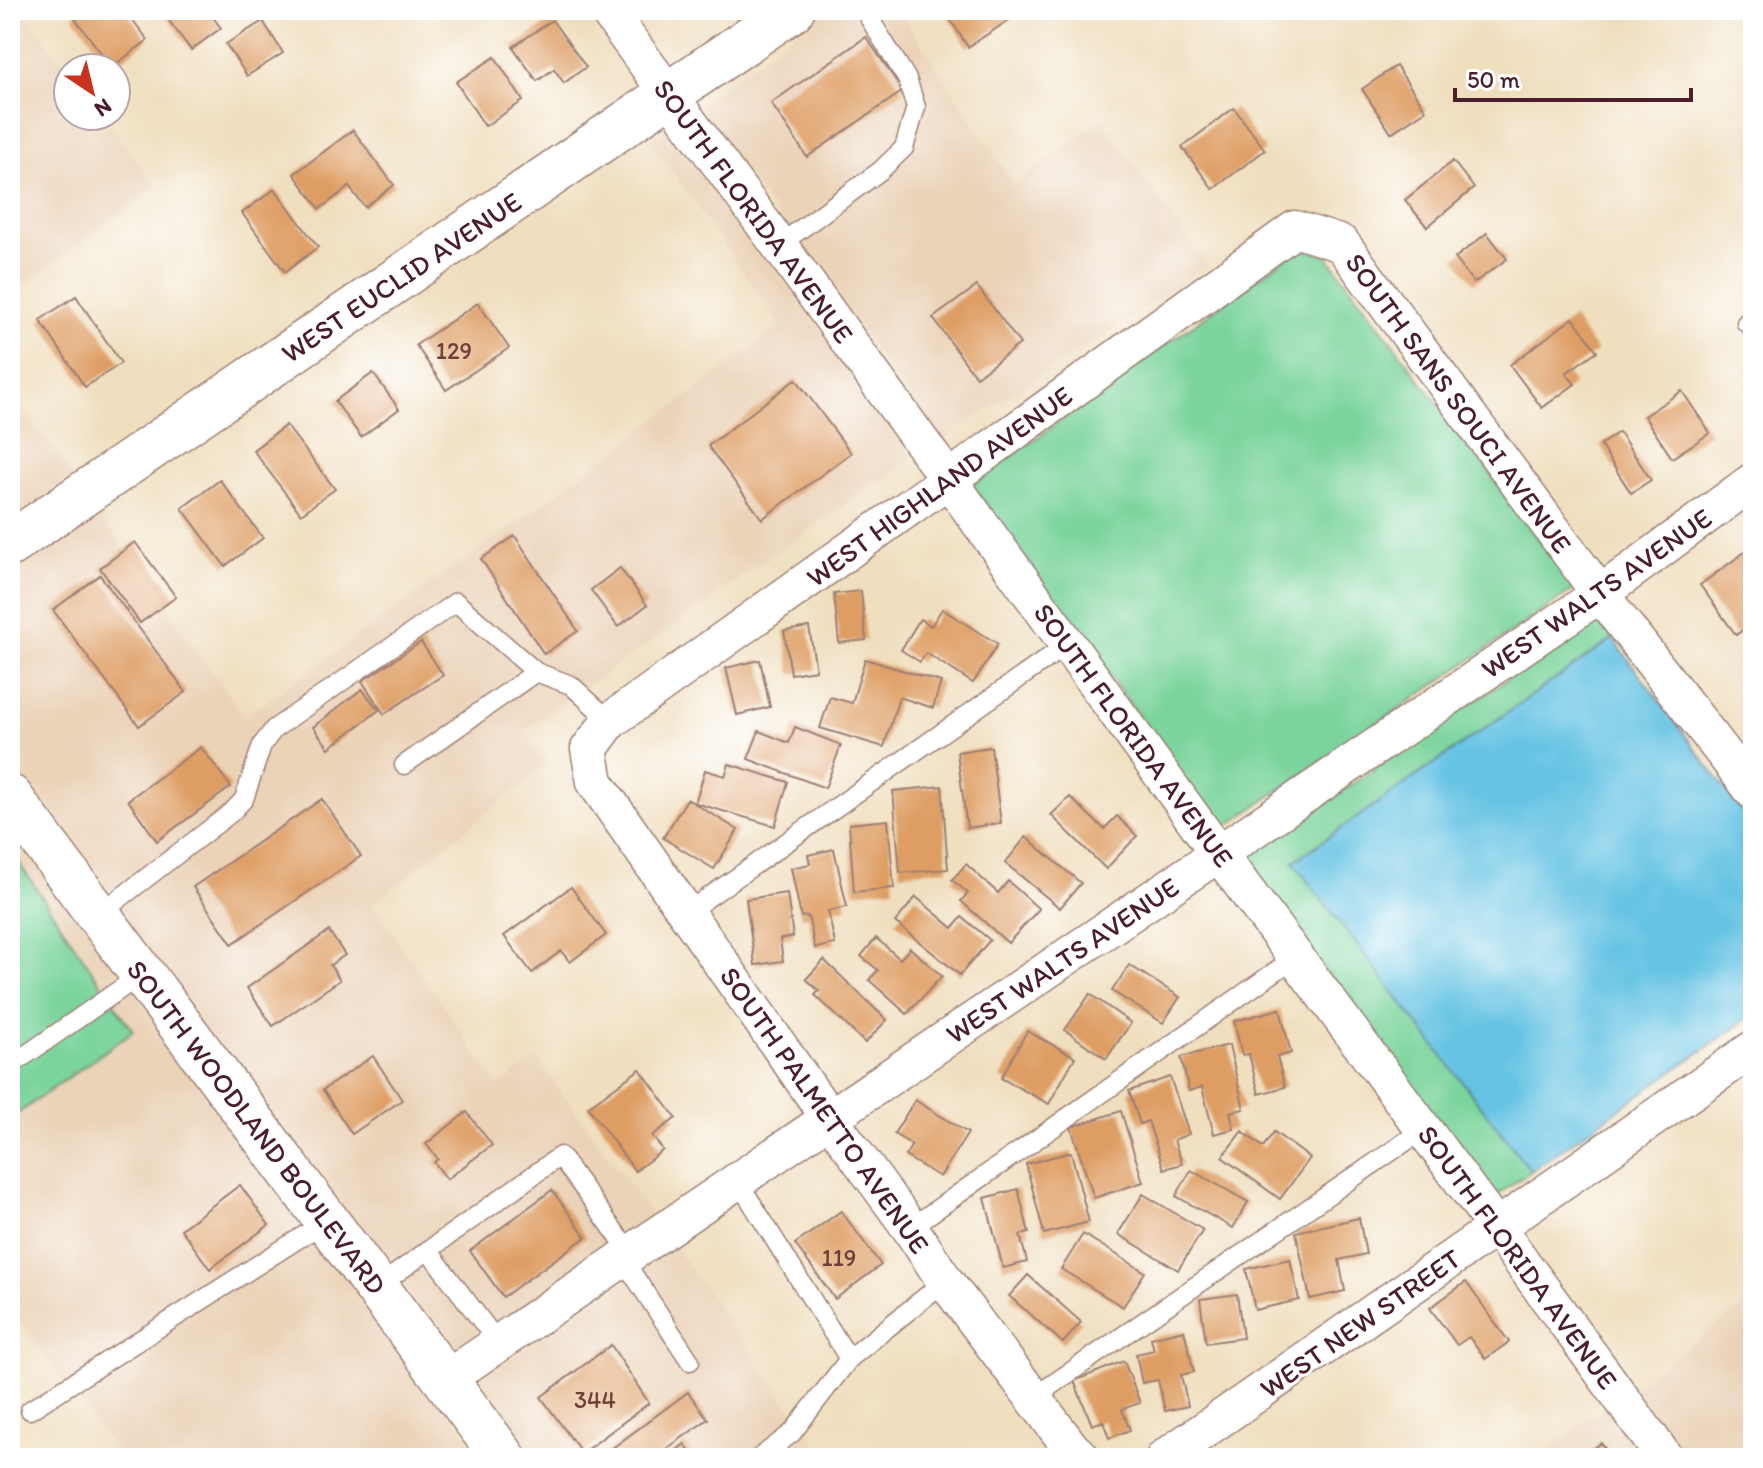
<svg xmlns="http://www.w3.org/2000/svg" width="1763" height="1468" font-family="Itim,sans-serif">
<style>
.built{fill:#ebd3b8}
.green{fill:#7ad49b;stroke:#627a63;stroke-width:2}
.water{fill:#65c3e3;stroke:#587187;stroke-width:2}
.building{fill:#de9e64}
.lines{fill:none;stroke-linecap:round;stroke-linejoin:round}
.service-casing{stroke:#9d7f75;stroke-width:21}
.minor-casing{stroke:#9d7f75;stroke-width:39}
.tertiary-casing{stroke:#9d7f75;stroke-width:47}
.primary-casing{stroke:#9d7f75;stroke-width:47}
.service{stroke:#fff;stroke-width:18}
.minor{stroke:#fff;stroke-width:36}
.tertiary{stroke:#fff;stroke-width:44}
.primary{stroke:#fff;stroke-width:44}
.labels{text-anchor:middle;stroke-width:6;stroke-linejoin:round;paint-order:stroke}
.number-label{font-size:24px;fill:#6f3f39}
.street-label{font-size:28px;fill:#4a1f2b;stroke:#fff}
</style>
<rect width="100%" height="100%" fill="#fff"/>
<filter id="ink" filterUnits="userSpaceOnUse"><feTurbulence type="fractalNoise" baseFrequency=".0125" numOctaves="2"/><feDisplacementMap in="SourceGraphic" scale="16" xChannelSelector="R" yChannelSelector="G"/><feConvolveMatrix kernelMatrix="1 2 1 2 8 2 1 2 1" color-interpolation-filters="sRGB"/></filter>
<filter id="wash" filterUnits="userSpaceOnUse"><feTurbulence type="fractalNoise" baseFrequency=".006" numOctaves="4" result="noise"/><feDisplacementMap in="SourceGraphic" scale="32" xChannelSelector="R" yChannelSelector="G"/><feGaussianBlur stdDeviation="1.8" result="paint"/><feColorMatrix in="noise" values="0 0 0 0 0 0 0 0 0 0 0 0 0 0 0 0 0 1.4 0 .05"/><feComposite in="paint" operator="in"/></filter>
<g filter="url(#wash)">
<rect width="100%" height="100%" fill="#f0dfbf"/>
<g class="built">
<polygon points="10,10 23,10 68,70 68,116 103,116 156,186 10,296"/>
<polygon points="824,10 899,10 1014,185 1101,119 1208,266 941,441 698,106"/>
<polygon points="673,125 914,459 904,463 524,731 547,765 372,904 499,1085 537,1058 653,1217 449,1355 10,770 10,566 95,509 245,717 563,489 781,326 651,142"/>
<polygon points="10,390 74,479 10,522"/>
<polygon points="10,824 484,1458 120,1458 10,1308 10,1119 133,1031 10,850"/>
<polygon points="674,1246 827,1458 524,1458 470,1385"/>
<polygon points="1753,1299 1753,1458 1684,1458 1633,1387"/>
<polygon points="1607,1406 1645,1458 1536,1458"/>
</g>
<g class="green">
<polygon points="1300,248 1327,256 1576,588 1221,830 972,485"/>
<polygon points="1597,618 1613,639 1293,862 1531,1171 1494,1197 1243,859"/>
<polygon points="10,850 133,1031 10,1119"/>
</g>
<polygon class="water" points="1613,639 1753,826 1753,1015 1531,1171 1293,862"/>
<g id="blocks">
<g class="building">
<polygon points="80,10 94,10 96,13 99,10 125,10 148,40 112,67 73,16"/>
<polygon points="161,10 223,10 213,17 221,28 191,50"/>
<polygon points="944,10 1024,10 968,47"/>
<polygon points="552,20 586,67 564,83 554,69 537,81 513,47"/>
<polygon points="263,21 283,53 247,76 226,44"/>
<polygon points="866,37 903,91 807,157 771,103"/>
<polygon points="495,57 523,101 485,126 456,82"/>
<polygon points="1396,66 1426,110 1391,133 1362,89"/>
<polygon points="1234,108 1265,150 1213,189 1182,147"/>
<polygon points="353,130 394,185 365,207 349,187 320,209 294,174"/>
<polygon points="1453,161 1474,188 1427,227 1405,200"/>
<polygon points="275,189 318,247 285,272 242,213"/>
<polygon points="1487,233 1507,259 1474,283 1455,258"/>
<polygon points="977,286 1020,344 976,377 933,318"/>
<polygon points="76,296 121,363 85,387 40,320"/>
<polygon points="478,303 509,348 446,390 416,345"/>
<polygon points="1573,318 1597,351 1566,373 1575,384 1542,408 1510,365"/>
<polygon points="373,373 399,409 361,437 335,401"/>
<polygon points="796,379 851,453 762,519 708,446"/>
<polygon points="1682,391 1710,433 1672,458 1644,416"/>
<polygon points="286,425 335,489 301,514 253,450"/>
<polygon points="1619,432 1651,480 1631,493 1600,445"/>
<polygon points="220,480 263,538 225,566 182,508"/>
<polygon points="515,536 578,631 544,654 481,559"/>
<polygon points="135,542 176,597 140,623 100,568"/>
<polygon points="1753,546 1753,622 1736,635 1700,585"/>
<polygon points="620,568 647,605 618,627 591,590"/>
<polygon points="100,575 186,692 139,726 53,610"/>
<polygon points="861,591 866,640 839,643 834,594"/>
<polygon points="942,609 998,644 973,683 926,653 920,662 901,650 920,619 931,626"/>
<polygon points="809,627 816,670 791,674 784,631"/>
<polygon points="421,642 443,675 384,714 362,681"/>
<polygon points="865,659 941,682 933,708 899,697 884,747 820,728 830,697 852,703"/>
<polygon points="760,660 770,707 737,715 726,668"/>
<polygon points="362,689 379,710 329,748 313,727"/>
<polygon points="795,727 841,745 825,788 748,759 759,731 789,743"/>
<polygon points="201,747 231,787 157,841 128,800"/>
<polygon points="991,747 1001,823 967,828 957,752"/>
<polygon points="729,764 788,782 775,826 695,803 705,770 725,776"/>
<polygon points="942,786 948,869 900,873 893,791"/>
<polygon points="1070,797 1104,829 1117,816 1137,836 1106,869 1051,815"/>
<polygon points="322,799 361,856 232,944 193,887"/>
<polygon points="687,799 738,830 714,869 663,838"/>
<polygon points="888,820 894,888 854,892 849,824"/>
<polygon points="1026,837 1081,883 1060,908 1005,863"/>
<polygon points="834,849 847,907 828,911 835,944 815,948 808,916 801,917 791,868 810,864 808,855"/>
<polygon points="966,864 998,893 1008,881 1039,909 1008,943 961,901 968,893 952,880"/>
<polygon points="571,887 606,935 570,962 561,951 532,973 504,936"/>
<polygon points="787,893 793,937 780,939 783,961 755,965 746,899"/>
<polygon points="916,897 953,928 962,917 990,940 960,975 895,922"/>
<polygon points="329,931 345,955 330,965 340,980 273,1026 247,988"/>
<polygon points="876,938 900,959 910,948 942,976 907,1014 869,980 878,970 861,956"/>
<polygon points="824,960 887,1020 865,1043 815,995 819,991 806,979"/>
<polygon points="1129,965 1180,997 1163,1023 1112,991"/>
<polygon points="1090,994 1131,1023 1106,1059 1065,1030"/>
<polygon points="1280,1009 1291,1053 1277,1057 1285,1087 1259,1094 1249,1054 1242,1055 1234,1021"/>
<polygon points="1027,1031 1075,1057 1049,1104 1001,1078"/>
<polygon points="1229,1045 1244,1109 1230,1112 1234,1129 1214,1134 1202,1087 1189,1091 1181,1057"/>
<polygon points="373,1056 402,1100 352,1134 323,1090"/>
<polygon points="640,1069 676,1118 652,1136 663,1150 635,1171 588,1107"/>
<polygon points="1170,1077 1189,1134 1174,1140 1182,1164 1164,1169 1148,1121 1140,1124 1129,1091"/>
<polygon points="915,1100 968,1133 940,1177 905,1156 912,1145 894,1134"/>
<polygon points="1121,1111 1143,1182 1094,1198 1071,1127"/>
<polygon points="467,1112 492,1145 447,1179 434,1162 438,1159 426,1144"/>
<polygon points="1242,1131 1263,1147 1274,1132 1310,1158 1280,1199 1222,1157"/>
<polygon points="1071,1152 1089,1222 1044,1234 1026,1164"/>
<polygon points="1191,1170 1248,1202 1233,1228 1176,1196"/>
<polygon points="240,1185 269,1225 210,1269 181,1229"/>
<polygon points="1018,1189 1029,1233 1020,1235 1027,1262 1003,1268 985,1198"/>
<polygon points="552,1190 586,1237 503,1297 470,1251"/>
<polygon points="1143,1194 1203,1230 1178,1270 1118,1234"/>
<polygon points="841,1211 881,1265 835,1299 795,1244"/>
<polygon points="1359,1218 1366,1254 1339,1260 1345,1291 1310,1299 1296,1232"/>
<polygon points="1083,1234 1145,1272 1123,1307 1061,1269"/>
<polygon points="1290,1259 1299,1300 1255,1310 1246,1269"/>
<polygon points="1028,1275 1081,1322 1063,1343 1009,1296"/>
<polygon points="1466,1282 1509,1342 1485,1359 1469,1337 1457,1345 1430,1308"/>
<polygon points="1237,1294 1243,1338 1206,1343 1200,1299"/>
<polygon points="1184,1330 1194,1372 1181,1375 1188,1406 1165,1411 1158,1380 1142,1383 1136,1354 1154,1350 1151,1338"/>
<polygon points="611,1345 649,1403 582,1453 541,1397"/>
<polygon points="1124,1361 1140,1403 1122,1409 1130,1430 1109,1438 1103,1421 1092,1425 1074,1381"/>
<polygon points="688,1392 708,1419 654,1458 599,1458"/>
<polygon points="1601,1443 1612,1458 1581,1458"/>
<polygon points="685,1444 695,1458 666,1458"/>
</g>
</g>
</g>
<g filter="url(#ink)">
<use href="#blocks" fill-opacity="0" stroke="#9d7f75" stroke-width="2"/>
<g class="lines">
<g class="service-casing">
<g id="service">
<polyline points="779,245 880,171 904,148 916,107 907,79 864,10"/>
<polyline points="1746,323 1753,317"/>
<polyline points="404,765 536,672"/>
<polyline points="686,913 1068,644"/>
<polyline points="98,915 232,812 244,799 262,745 274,729 456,602 536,672 571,685 610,721"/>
<polyline points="10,1066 142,974"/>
<polyline points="738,1181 849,1359 792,1433 759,1458"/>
<polyline points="910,1228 1296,957"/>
<polyline points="428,1250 499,1344"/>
<polyline points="623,1259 690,1361"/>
<polyline points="377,1287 560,1156 631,1254"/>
<polyline points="849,1359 945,1281"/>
<polyline points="1034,1397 1424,1129"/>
<polyline points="30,1410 328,1220"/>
</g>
</g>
<g class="minor-casing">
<g id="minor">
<polyline points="607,10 779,245 1219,854 1497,1228 1665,1458"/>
<polyline points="446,1379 1600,594 1753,481"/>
<polyline points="1082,1458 1072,1449 945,1281 910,1228 830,1119 595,782 589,749 610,721 949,479 1295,229 1342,244 1600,594 1753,791"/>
<polyline points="1164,1458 1753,1049"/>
</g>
</g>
<g class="tertiary-casing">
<polyline id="tertiary" points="10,544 792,10"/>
</g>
<g class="primary-casing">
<polyline id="primary" points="10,797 504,1458"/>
</g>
<use href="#service" class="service"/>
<use href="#minor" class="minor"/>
<use href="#tertiary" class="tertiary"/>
<use href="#primary" class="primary"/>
</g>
</g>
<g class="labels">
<g class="number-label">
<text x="454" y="359">129</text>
<text x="839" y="1266">119</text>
<text x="595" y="1408">344</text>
</g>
<g class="street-label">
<text transform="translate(754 211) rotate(54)" y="10">SOUTH FLORIDA AVENUE</text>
<text transform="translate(401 277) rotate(-34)" y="10">WEST EUCLID AVENUE</text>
<text transform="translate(1459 403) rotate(54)" y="10">SOUTH SANS SOUCI AVENUE</text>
<text transform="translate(939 486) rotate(-36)" y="10">WEST HIGHLAND AVENUE</text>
<text transform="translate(1596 593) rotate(-35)" y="10">WEST WALTS AVENUE</text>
<text transform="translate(1134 735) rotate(54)" y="10">SOUTH FLORIDA AVENUE</text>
<text transform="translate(1062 960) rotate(-34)" y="10">WEST WALTS AVENUE</text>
<text transform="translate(825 1110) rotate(55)" y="10">SOUTH PALMETTO AVENUE</text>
<text transform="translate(257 1127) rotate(53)" y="10">SOUTH WOODLAND BOULEVARD</text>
<text transform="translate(1518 1257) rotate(54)" y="10">SOUTH FLORIDA AVENUE</text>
<text transform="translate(1360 1323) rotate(-35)" y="10">WEST NEW STREET</text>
</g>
</g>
<rect width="1763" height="1468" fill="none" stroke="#fff" stroke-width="40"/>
<g transform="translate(92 92) rotate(145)"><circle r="38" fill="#ffffff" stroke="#b7a5aa" stroke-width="2"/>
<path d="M0-6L14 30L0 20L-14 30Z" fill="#c8321e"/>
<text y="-12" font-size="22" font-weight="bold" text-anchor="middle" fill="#4a1f2b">N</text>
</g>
<path d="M1455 88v12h236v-12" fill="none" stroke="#4a1f2b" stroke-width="4"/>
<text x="1467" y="88" font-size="24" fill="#4a1f2b" stroke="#ffffff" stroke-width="6" paint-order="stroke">50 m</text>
</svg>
